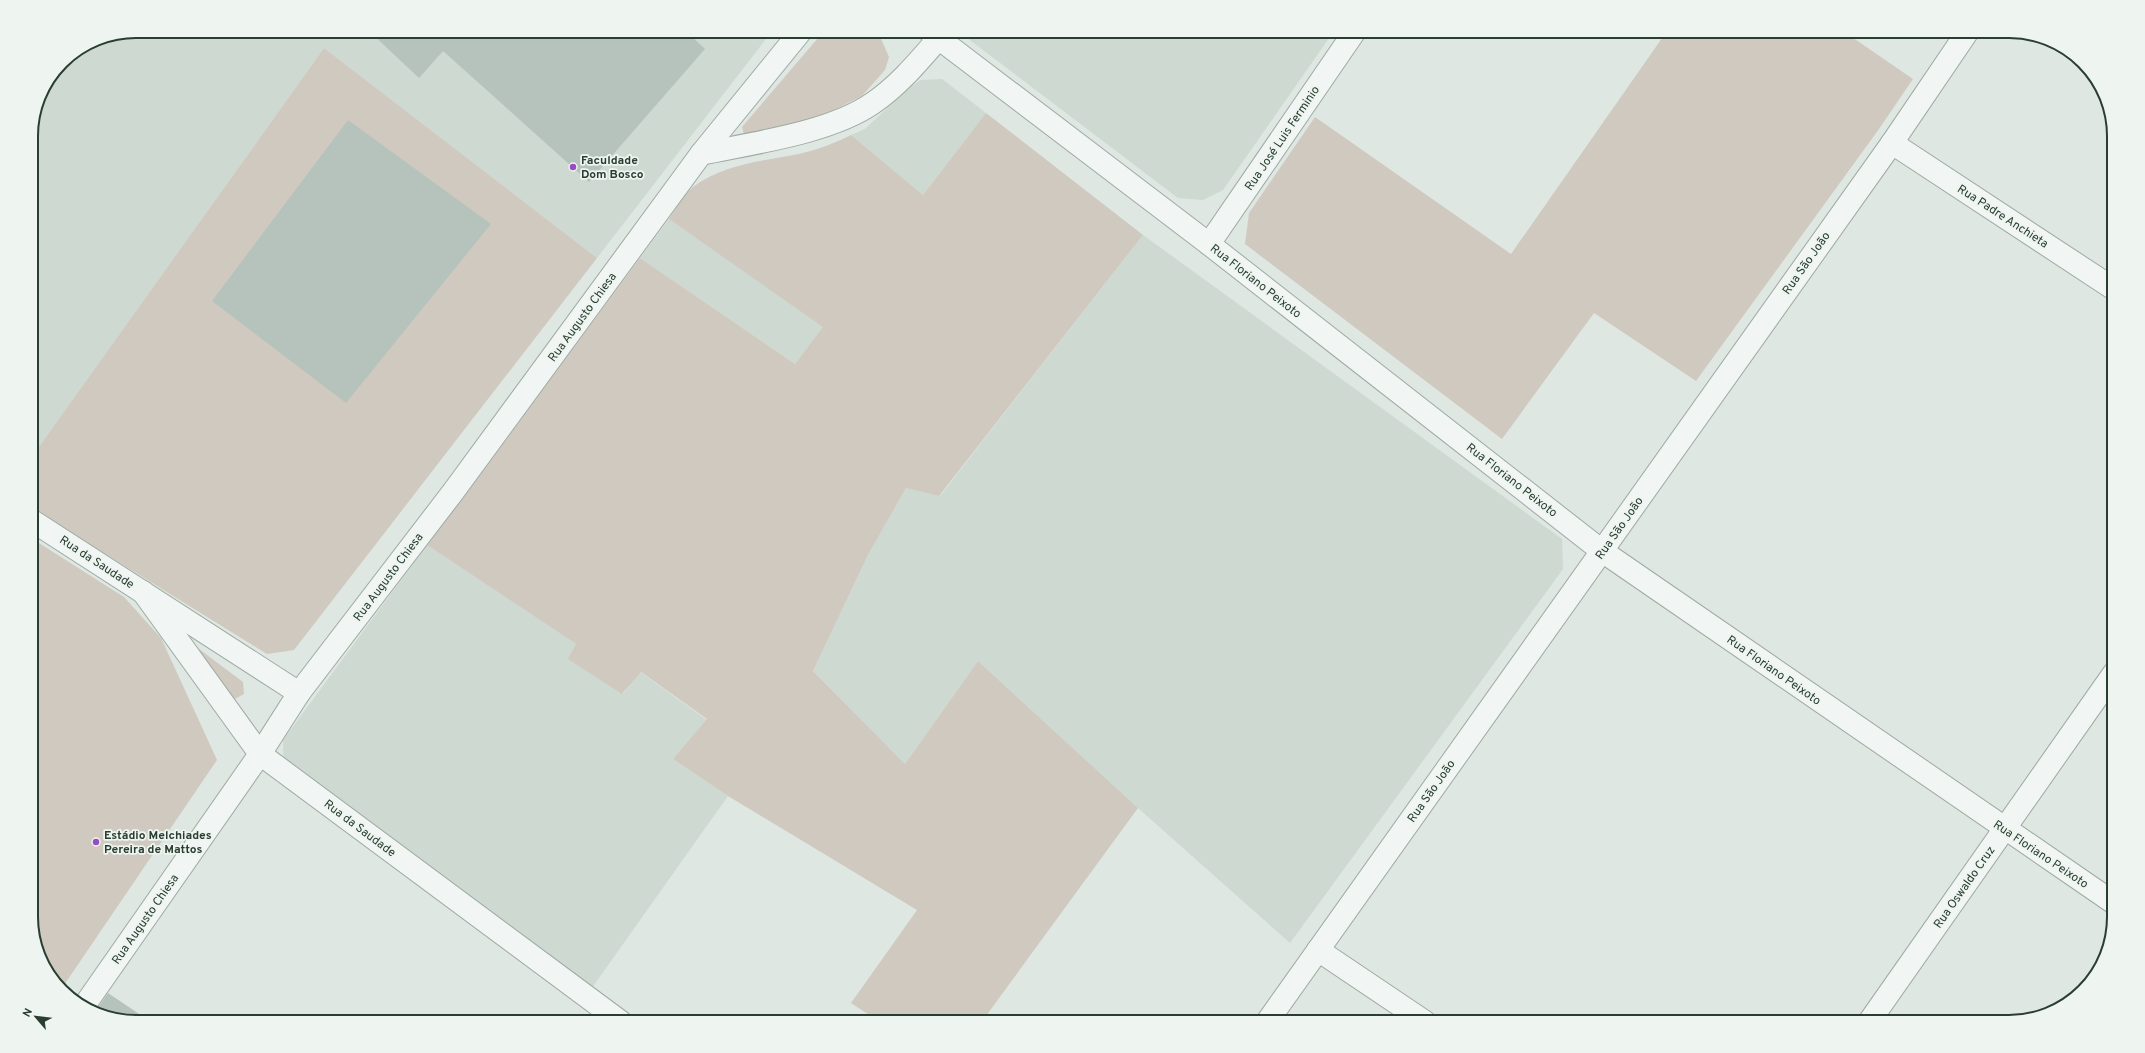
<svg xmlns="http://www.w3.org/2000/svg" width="2145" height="1053" font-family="Overpass,sans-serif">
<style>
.built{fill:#cdd9d1}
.green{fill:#d0c9c0}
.building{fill:#b6c3bc}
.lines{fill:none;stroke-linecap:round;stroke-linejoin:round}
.minor-casing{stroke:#9daaa2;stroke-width:24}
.minor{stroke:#f1f5f3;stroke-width:22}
.poi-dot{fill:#994bc5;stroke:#eef5f0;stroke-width:1.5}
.labels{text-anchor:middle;stroke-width:3.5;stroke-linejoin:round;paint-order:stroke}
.street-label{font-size:12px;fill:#293d31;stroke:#eef5f0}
.poi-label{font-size:12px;font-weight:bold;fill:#293d31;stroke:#eef5f0;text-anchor:start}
.rim{fill:none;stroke:#293d31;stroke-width:2}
</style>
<rect width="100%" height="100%" fill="#dee7e2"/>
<g class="built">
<polygon points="136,31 772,31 597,258 324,48 31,458 31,129 39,95 62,62 96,39"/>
<polygon points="958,31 1334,31 1223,190 1203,200 1178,198"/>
<polygon points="942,79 986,113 923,195 851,135 865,129 910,87 921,80"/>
<polygon points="669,219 824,326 795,364 640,258"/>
<polygon points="1143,235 1562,539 1563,569 1290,943 1138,808 978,661 905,764 813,671 868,555 906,488 940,496"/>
<polygon points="427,545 576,644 623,694 640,672 707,720 673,759 728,796 589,992 284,774 283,740"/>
</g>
<g class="green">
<polygon points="824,31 878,32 889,57 885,70 862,96 814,120 744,134 742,127"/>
<polygon points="1667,31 1843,31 1913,79 1879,129 1696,381 1594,313 1502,439 1245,244 1249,213 1315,117 1511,254"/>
<polygon points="324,48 597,258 294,650 267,654 31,508 31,458"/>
<path d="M986,113L1143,235L939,496L906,488L868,555L813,671L905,764L978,661L1138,808L983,1020L985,1022H880L851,1003L917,910L728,796L673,759L707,719L641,672L622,694L568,659L576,644L427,545L640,258L795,364L823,327L669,219C676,209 683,195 693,187C723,164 763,161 799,154C817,150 835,143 851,135L923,195Z"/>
<polygon points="31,538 124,597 161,638 217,760 62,988 49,976 31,924"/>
<polygon points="191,643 243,682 244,694 233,700"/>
</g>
<g class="building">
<polygon points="369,31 686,31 705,49 589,182 443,51 419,78"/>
<polygon points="348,120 491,224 346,403 212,301"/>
<polygon points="108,993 151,1022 136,1022 95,1012"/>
</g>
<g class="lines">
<g class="minor-casing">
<g id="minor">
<polyline points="929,31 1209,244 1602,551 2114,903"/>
<polyline points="1892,143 2114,289"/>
<path d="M701,154C752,143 830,133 873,103C898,86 918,62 938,39"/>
<polyline points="1209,244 1355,31"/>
<polyline points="31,520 299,693"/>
<polyline points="143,592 260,754 621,1022"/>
<polyline points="1318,950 1425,1022"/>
<polyline points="84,1006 260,754 299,693 453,492 701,154 801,31"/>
<polyline points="1267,1022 1892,143 1968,31"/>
<polyline points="1869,1022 2114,673"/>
</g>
</g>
<use href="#minor" class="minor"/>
</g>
<g class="poi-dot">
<circle cx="573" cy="167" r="4"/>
<circle cx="96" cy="842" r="4"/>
</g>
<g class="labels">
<g class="street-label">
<text transform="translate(1282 138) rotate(-56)" y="4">Rua José Luis Ferminio</text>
<text transform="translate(2003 216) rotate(33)" y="4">Rua Padre Anchieta</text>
<text transform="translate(1806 263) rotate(-55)" y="4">Rua São João</text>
<text transform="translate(1256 281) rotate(38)" y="4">Rua Floriano Peixoto</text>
<text transform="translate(582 317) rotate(-54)" y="4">Rua Augusto Chiesa</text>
<text transform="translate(1512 480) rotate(38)" y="4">Rua Floriano Peixoto</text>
<text transform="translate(1619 528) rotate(-55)" y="4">Rua São João</text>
<text transform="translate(97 562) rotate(33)" y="4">Rua da Saudade</text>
<text transform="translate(388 577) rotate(-53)" y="4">Rua Augusto Chiesa</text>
<text transform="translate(1774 670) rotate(35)" y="4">Rua Floriano Peixoto</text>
<text transform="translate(1431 791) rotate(-55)" y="4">Rua São João</text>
<text transform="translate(360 828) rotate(37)" y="4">Rua da Saudade</text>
<text transform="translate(2041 854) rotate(34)" y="4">Rua Floriano Peixoto</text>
<text transform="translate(1964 887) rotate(-55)" y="4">Rua Oswaldo Cruz</text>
<text transform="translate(145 919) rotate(-55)" y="4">Rua Augusto Chiesa</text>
</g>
<g class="poi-label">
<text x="581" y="164">Faculdade<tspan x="581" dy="14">Dom Bosco</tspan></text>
<text x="104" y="839">Estádio Melchiades<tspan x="104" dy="14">Pereira de Mattos</tspan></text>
</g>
</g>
<path d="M0 0H2145V1053H0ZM136 38H2009A98 98 0 0 1 2107 136V917A98 98 0 0 1 2009 1015H136A98 98 0 0 1 38 917V136A98 98 0 0 1 136 38Z" fill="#eef5f0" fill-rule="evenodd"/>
<path class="rim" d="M136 38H2009A98 98 0 0 1 2107 136V917A98 98 0 0 1 2009 1015H136A98 98 0 0 1 38 917V136A98 98 0 0 1 136 38Z"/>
<g transform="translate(36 1017) rotate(298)" stroke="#eef5f0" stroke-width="3" paint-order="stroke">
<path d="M0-3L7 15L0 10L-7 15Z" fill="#293d31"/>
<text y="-6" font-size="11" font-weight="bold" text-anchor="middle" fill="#293d31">N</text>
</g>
</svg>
